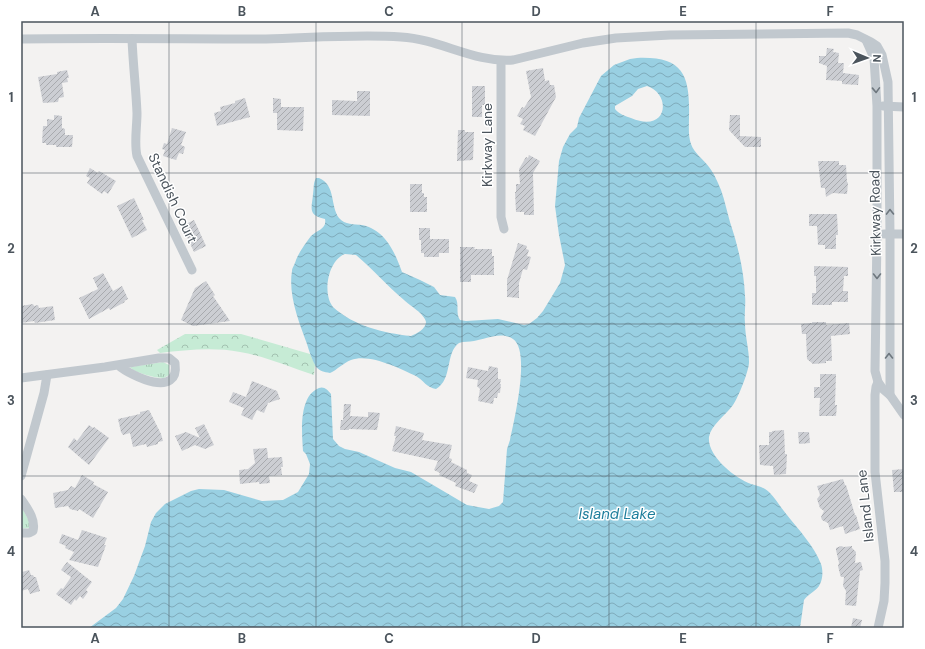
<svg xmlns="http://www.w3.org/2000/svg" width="925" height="649" font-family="'DM Sans',sans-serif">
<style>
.grass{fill:url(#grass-tufts)}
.forest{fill:url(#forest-crowns)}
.water{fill:url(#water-waves);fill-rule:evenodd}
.building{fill:url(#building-hatch)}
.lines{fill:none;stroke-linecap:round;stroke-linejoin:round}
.street{stroke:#c1c8ce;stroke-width:9}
.oneway{stroke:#6e777e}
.grid{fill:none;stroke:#4b545c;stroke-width:1;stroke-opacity:0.55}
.labels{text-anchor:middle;stroke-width:3;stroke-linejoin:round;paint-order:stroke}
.street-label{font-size:14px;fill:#4b545c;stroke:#fff}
.water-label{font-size:15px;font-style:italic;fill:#1e7e9c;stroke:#fff}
.neatline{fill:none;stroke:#4b545c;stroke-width:1.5}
.grid-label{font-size:13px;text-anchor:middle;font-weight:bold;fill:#4b545c}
</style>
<defs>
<pattern id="grass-tufts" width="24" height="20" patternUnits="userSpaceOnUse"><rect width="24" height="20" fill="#c6ebd5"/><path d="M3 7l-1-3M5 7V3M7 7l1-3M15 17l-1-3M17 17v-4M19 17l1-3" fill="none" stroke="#a3c1b0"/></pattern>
<pattern id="forest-crowns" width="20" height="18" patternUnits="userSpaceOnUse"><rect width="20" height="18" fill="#c6ebd5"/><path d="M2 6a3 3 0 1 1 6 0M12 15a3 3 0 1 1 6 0" fill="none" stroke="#a3c1b0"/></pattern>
<pattern id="water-waves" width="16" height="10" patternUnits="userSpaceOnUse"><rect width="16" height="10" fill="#99d0e2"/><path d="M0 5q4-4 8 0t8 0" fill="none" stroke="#7fabba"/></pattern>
<pattern id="building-hatch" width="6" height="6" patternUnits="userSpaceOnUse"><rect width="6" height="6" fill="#ccced3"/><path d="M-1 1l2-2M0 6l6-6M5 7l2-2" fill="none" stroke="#a8aaae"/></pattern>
</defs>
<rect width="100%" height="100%" fill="#f3f2f1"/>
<g class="grass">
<path d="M163,362L169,365V375L164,378C155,378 135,373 130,367Z"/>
<polygon points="21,505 29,521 29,528 21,529"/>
</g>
<path class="forest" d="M185,334H241L310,354L315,365L314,375C290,367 265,356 240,352C214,347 186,350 160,353L157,350Z"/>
<path class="water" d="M637,58C684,56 690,76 689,117C689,126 688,136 691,144C694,153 703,159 709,167C714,173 718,183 721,190C725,201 727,212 730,222C738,246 744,271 745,296C746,305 744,314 745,323C745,336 749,349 749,362C749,371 738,398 733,405C726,415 711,425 709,437C707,456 735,478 751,484C758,486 763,487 769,492C776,499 781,508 787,515C799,530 814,546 821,564C823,570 823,578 820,584C817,591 809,593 804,600L800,628H89L116,608L123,599L134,576L145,546L151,522L156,513L165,504L191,491L199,489L224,490L262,501L283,500L298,492L309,474L310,464L306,454L303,451C302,434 298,396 319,388C324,386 328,390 331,394L333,439L339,446L345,449L359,452L395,468L411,472L467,505L489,509L499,506L503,502L507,449L510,440C514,421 531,351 513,339C501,331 486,339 474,341C469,342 464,341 459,343C445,353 453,379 436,389C427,388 423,380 416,376C399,368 369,353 351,360C343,363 337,370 330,373C324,372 320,371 316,367C312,360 309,351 307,344C299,322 288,295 292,271C292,268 295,264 296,260C299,252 306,243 311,236C317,230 327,229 325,219C307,215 312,208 313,194C314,189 313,183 316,178H319C336,185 330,206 339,218C345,225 354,224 362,225C386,230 395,253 402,272L420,280L434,287L440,295L455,297C460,304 455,313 460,320L466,321L498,319L524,325L529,324L537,318L543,311L560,283L565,265L559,235L555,206L559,161L563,147L570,134L577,127L579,118L601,76L614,65L630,59ZM647,86C672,94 668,134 631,118C625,116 619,114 615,109V106L632,96L638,89ZM345,254L356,255C373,269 387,286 404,300C409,305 425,314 426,322C426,329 416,334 411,336C383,333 354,326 333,307C322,294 328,260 345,254Z"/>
<g class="building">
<polygon points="827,48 834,49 833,52 839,53 838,63 844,63 843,73 859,75 858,85 842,84 842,81 826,80 827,66 819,63 819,56 826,56"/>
<polygon points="543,68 545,81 549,80 550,85 554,85 556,97 535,136 523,130 525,126 520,124 523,119 517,116 522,107 524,108 531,97 526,71"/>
<polygon points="67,70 69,78 67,78 68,82 62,83 64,97 59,98 58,102 43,103 38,77 57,74 57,72"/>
<polygon points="472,86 485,86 485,105 482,105 482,117 472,117"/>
<polygon points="357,91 370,91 370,116 332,115 332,100 357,101"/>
<polygon points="245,98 250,117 217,126 214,113 221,111 220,107 235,103 235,101"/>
<polygon points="273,98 281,99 281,107 304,107 303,131 277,130 277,113 273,113"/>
<polygon points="54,115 62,116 62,128 65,129 65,135 73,135 72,147 56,147 56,145 46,145 46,143 42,143 43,126 47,126 47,119 54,120"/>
<polygon points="730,115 740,115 740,136 761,137 761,147 745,147 729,130"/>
<polygon points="172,128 186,132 181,145 185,147 183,154 179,153 176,160 163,156 165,150 162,149 164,143 167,144"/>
<polygon points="458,130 465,130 465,132 474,132 473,160 457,161"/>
<polygon points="529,155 540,161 533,173 534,215 524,215 524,212 516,212 515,192 516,192 516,184 520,184 519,169 526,157 528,158"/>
<polygon points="818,161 839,161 839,165 846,165 847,182 848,183 847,194 833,193 826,197 825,188 821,188"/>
<polygon points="90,168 98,173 99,171 116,181 108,194 104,191 102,194 87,183 90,178 86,176"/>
<polygon points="410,184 422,184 422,193 424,193 424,197 427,197 427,212 410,212"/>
<polygon points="134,198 144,220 142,220 147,230 132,238 117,206"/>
<polygon points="809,214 837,214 838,235 836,235 836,249 825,249 825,245 818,245 817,226 809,226"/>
<polygon points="194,220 206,246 194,252 182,226"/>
<polygon points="419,228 430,228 430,239 449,239 449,253 439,253 439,257 424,257 424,253 421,253 421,240 419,240"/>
<polygon points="518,243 527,246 526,249 529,250 527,256 531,257 527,270 523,269 519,283 519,298 507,297 507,280"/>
<polygon points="460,247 475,247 474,249 492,249 492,256 494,256 494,275 471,275 471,282 460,282"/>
<polygon points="814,266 848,267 848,276 844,276 843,291 848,291 848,302 832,302 832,305 812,305 812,293 816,293 816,276 814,276"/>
<polygon points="103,273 113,291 122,286 128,299 124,301 125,302 110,310 109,308 89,319 79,298 98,289 93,278"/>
<polygon points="206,281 215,295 213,296 230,321 193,326 181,320 195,288"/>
<polygon points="33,304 34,306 38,305 39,308 53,306 55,320 35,323 34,321 21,323 21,306"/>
<polygon points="812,322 826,322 826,325 849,323 850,334 831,336 832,361 826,361 826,363 813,364 807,359 806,334 802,334 801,324 812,323"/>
<polygon points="489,366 498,368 498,379 501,379 500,384 501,384 500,393 498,393 497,398 494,398 493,404 478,401 480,389 477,386 478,380 466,378 468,367 488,371"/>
<polygon points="820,374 836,374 835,405 837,405 836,416 819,416 820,398 814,398 814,387 820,387"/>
<polygon points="252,381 277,391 280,399 268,403 264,413 257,410 252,420 241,415 244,408 229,402 233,392 246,397"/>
<polygon points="344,404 351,404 350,416 368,417 368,412 380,413 377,430 349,429 349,430 340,430 341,420 343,420"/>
<polygon points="149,410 161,434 163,441 158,442 158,444 147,447 146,444 133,447 130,433 123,435 121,432 118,419 140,414 140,412"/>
<polygon points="204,424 214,445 205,449 195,445 182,451 175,436 186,432 200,438 195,428"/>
<polygon points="89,425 93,428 94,427 109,438 89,465 68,447 74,438 77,441"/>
<polygon points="396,426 424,433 422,440 452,445 449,458 452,459 451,462 467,470 467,473 472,475 469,481 478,485 474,493 455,486 456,483 439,475 440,473 434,470 438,461 392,451 396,436 394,436"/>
<polygon points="784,430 785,454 787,454 786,474 774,475 773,466 760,465 759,445 769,445 769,432 772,432 772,431"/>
<polygon points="798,432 809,432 810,443 799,444"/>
<polygon points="267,448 268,458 282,457 283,467 281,467 282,475 269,476 270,483 259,484 259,482 240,484 239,470 248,469 255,463 253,449"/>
<polygon points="904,469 904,492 894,492 892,470"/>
<polygon points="82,475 94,482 93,484 108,492 93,518 79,509 78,511 70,509 68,506 55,508 53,493 68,490 71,486 75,488"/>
<polygon points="843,479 845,485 846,485 855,515 856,515 860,529 845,534 843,526 830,530 828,523 822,520 821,517 824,511 820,508 817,499 820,495 817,486"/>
<polygon points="82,530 107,538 104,545 106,545 98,567 69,560 74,552 65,548 66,546 59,543 62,534 78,540"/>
<polygon points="841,546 844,547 852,546 852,548 856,552 855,563 861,562 863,570 860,571 856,606 845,605 846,591 843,586 844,577 841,577 840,574 838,566 839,563 836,550 836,548"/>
<polygon points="67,562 92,582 86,590 88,592 83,599 80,596 76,601 75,599 71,605 56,594 61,588 63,589 71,577 61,570"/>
<polygon points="29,570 31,575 33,575 34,577 36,577 40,591 30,594 28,589 21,591 21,575 23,574 22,572"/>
<polygon points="853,618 862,620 860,628 851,628"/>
</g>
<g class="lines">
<g class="street">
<path d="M21,39C102,38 184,39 266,39C310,38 357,34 401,37C440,39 474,63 513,60L583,43L616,38L670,35L848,33L857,35L871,42L877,46L882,55L888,82L890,234V395"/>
<path d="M132,39C133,64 136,89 137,113C137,127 134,143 137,156L192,270"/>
<polyline points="866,40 874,58 877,106 877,234 875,371 878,382 883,389 890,395 904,415"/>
<polyline points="501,61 501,217 504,229"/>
<polyline points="883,106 904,107"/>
<polyline points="884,234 904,234"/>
<path d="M21,378L105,367L159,358H169L175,363C180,399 132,377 118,365"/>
<polyline points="21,476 44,393 47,375"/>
<path d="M21,499C27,508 36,519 33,531L29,533H21"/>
<polyline points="878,628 884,601 885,583 885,561 875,472 875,395 876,387 878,382"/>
</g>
</g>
<defs><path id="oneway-chevron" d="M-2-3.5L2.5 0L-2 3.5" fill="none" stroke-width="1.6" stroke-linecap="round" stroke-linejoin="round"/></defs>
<g class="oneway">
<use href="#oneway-chevron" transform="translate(876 90) rotate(88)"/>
<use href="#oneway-chevron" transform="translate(890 212) rotate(-91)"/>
<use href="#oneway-chevron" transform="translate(877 276) rotate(90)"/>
<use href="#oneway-chevron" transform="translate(889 356) rotate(-90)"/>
</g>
<path class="grid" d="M169,21V628M316,21V628M462,21V628M609,21V628M756,21V628M21,173H904M21,324H904M21,476H904"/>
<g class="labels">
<g class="street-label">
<text transform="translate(487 145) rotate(-90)" y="5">Kirkway Lane</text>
<text transform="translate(173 198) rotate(65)" y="5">Standish Court</text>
<text transform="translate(875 213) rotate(-91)" y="5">Kirkway Road</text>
<text transform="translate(865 506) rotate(-96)" y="5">Island Lane</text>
</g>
<g class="water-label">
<text x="617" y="519">Island Lake</text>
</g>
</g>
<rect width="925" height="649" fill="none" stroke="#ffffff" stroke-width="44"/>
<g transform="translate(867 58) rotate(92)" stroke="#ffffff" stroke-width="3" paint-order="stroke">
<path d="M0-3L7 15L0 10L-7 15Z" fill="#4b545c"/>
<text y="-6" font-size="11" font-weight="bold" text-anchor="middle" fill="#4b545c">N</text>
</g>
<rect x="22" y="22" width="881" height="605" class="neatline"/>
<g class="grid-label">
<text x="95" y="16">A</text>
<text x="242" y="16">B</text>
<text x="389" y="16">C</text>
<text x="536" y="16">D</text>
<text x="683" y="16">E</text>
<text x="830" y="16">F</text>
<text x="11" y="102">1</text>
<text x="914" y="102">1</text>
<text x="11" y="253">2</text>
<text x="914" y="253">2</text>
<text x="11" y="405">3</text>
<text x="914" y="405">3</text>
<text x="11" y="556">4</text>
<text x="914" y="556">4</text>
<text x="95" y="643">A</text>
<text x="242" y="643">B</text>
<text x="389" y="643">C</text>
<text x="536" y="643">D</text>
<text x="683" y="643">E</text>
<text x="830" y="643">F</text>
</g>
</svg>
